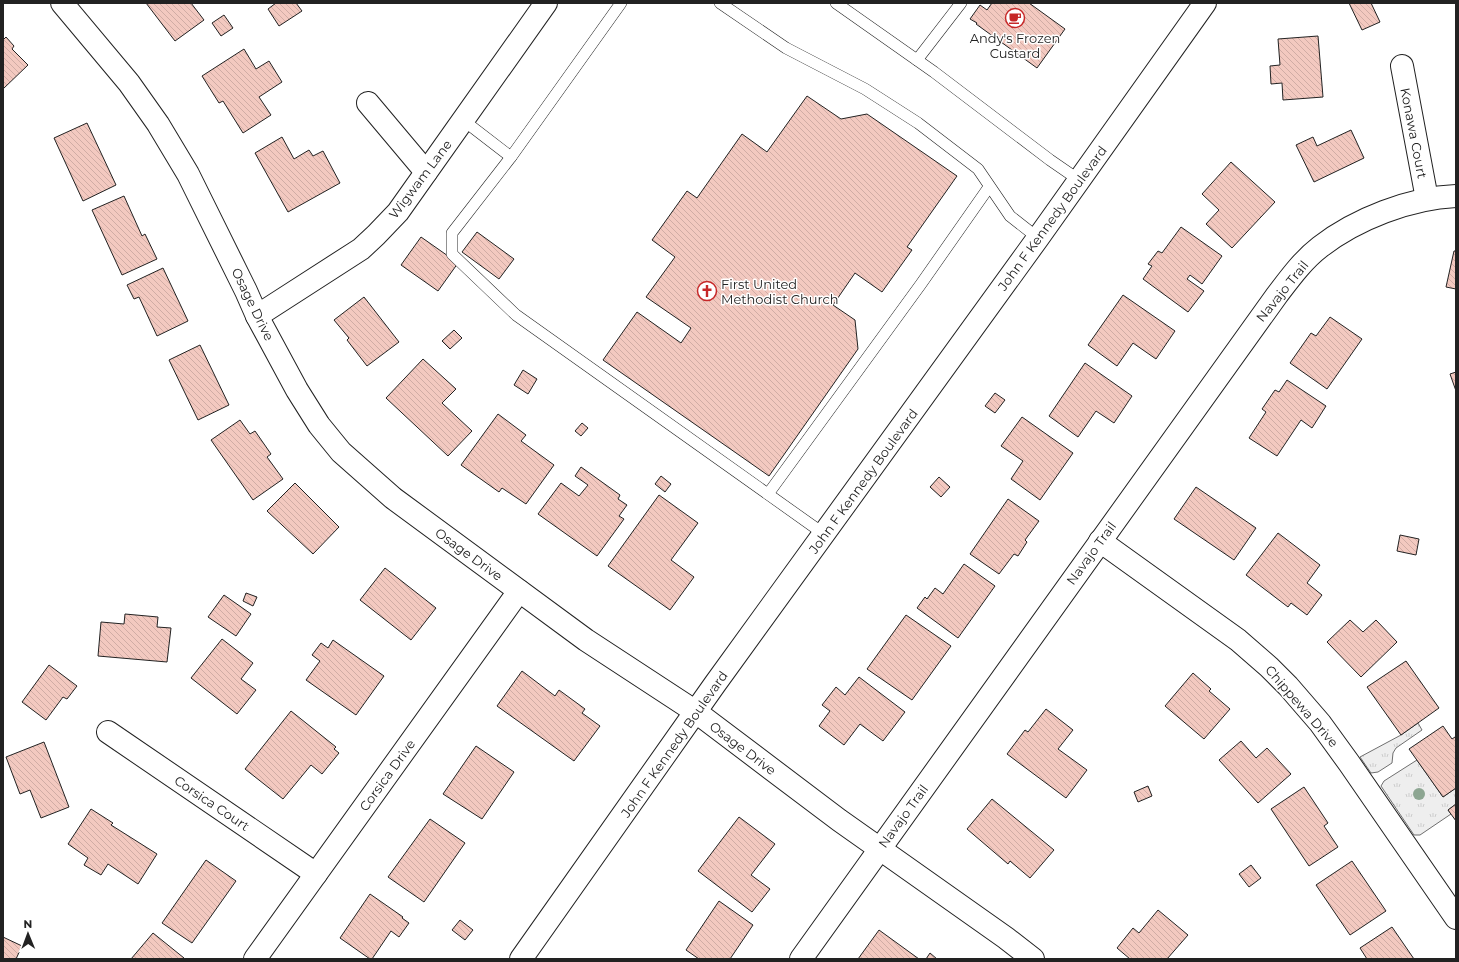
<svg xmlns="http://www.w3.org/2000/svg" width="1459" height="962" font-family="Montserrat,sans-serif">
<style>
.grass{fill:url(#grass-tufts);stroke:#6f6f6f}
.building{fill:url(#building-back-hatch);stroke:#222}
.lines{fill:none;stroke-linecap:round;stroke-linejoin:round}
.service-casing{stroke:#222;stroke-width:12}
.minor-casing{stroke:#222;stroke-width:24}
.tertiary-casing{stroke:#222;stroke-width:24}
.primary-casing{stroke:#222;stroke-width:24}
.service{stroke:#fff;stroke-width:11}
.minor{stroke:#fff;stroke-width:22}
.tertiary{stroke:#fff;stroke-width:22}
.primary{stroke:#fff;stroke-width:22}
.tree{fill:#8da692}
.labels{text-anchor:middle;stroke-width:3;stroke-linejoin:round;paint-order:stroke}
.poi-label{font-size:13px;fill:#222;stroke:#fff}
.street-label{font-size:13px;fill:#222;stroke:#fff}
</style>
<defs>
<pattern id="grass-tufts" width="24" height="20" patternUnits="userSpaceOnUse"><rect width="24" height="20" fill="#eee"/><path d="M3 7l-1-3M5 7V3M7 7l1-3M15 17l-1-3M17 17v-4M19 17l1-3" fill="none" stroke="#ccc"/></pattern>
<pattern id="building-back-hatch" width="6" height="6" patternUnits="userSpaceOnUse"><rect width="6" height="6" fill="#f3c9c0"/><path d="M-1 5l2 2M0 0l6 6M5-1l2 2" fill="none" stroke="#d0aca5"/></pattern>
</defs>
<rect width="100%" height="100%" fill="#fff"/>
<g class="grass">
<polygon points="1418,723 1422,730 1396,748 1393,753 1392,763 1378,772 1371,773 1360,757 1401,735"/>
<polygon points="1417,760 1443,797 1456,788 1456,804 1448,810 1451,814 1420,835 1414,835 1381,786 1384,781"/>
</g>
<g class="building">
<polygon points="146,3 191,3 204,20 175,41"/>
<polygon points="276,3 296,3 302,11 279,26 268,9"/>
<polygon points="992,3 1029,3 1065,29 1037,68 976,24 977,23 970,19 980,5 987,10"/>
<polygon points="1349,3 1371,3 1380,22 1362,30"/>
<polygon points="224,15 233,28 221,36 212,23"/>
<polygon points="1318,36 1323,97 1283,100 1282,83 1271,84 1270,66 1280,65 1278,39"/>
<polygon points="6,37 14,46 12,49 28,65 3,89 3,40"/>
<polygon points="244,49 256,69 269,61 282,82 259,97 271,115 243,133 223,101 219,103 202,76"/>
<polygon points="807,96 841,119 867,114 957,176 907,247 912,250 882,292 855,273 833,305 855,320 858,349 769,476 603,360 637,312 681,343 691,328 646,297 675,257 652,240 687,191 697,198 742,134 767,152"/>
<polygon points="87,123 116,185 83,201 54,138"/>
<polygon points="1351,130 1364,158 1314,182 1296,145 1313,137 1317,146"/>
<polygon points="282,137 294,159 309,150 313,156 323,151 340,183 288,212 255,153"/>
<polygon points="1231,162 1275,202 1232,248 1206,224 1219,210 1202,194"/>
<polygon points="124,196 142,236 145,234 157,259 122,275 92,210"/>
<polygon points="1181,227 1222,256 1202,284 1190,275 1187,279 1204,291 1188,312 1143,279 1152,266 1148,264 1158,251 1162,253"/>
<polygon points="477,232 514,259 499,279 462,252"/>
<polygon points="421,237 458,263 438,291 401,265"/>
<polygon points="1454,251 1456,251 1456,289 1446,287"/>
<polygon points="163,268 188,321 157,336 139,297 134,299 127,285"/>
<polygon points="1123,295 1175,331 1156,359 1133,343 1117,366 1088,345"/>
<polygon points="364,297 399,342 367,366 347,340 349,338 334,320"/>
<polygon points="1330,317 1362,339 1327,389 1290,363 1311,333 1316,336"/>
<polygon points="454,330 462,338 450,349 442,341"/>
<polygon points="200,345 229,405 198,420 169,360"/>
<polygon points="423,359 456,389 442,403 472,431 448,456 386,398"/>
<polygon points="1085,363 1132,396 1114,423 1096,411 1078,437 1049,416"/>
<polygon points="523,370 537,379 528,394 514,385"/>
<polygon points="1456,372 1456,391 1450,374"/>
<polygon points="1287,380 1326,406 1312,428 1301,420 1277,456 1249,438 1266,412 1262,409 1275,390 1279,392"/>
<polygon points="995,393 1005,400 995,413 985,406"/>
<polygon points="498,414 526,435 521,441 554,465 526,504 502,488 499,492 461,465"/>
<polygon points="1022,417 1073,453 1040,500 1011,479 1023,461 1001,446"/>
<polygon points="240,420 250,434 255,431 271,454 267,457 283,479 253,500 211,440"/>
<polygon points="582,423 588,428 581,436 575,431"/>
<polygon points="581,467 620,495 618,499 627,505 619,516 624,519 597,556 538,514 561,483 579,496 588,485 575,476"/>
<polygon points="661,476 671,484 665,492 655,484"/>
<polygon points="939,477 950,487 941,497 930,487"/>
<polygon points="295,483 339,527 313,554 267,511"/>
<polygon points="1196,487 1256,528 1234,560 1174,519"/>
<polygon points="659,495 698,523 671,560 694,577 670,610 608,566"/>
<polygon points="1008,499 1039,521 1025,540 1027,542 1018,556 1014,554 999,574 970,554"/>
<polygon points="1278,533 1320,565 1307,583 1322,595 1307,615 1291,603 1288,607 1246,575"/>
<polygon points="1400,535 1419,539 1416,555 1397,551"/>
<polygon points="964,564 995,586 958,638 917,608 925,597 927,599 935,588 943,594"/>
<polygon points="385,568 436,608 411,640 360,600"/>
<polygon points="246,593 257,597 253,606 243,601"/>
<polygon points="224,595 251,614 236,636 208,617"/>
<polygon points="125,614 158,617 157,627 171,628 167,662 98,656 101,622 124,624"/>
<polygon points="906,615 951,646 912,700 867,669"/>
<polygon points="1350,620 1363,632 1376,620 1397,642 1361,677 1327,642"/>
<polygon points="222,639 253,663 241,679 256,690 237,714 191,678"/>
<polygon points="333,640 384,676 356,715 306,680 320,661 312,655 321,643 328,648"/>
<polygon points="1406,661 1439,708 1401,735 1367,687"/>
<polygon points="49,665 77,686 67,699 63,697 46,720 22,702"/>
<polygon points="522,671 555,696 559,690 585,709 582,713 600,726 574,761 497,706"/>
<polygon points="1193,673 1211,689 1209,691 1230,709 1204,739 1165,706"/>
<polygon points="859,677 905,712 883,741 860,724 844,745 819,726 830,711 822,705 836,687 845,695"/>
<polygon points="1046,709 1073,730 1058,749 1087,770 1066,798 1007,754 1025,730 1028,732"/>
<polygon points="291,711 336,747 334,749 339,753 322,774 311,765 283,799 245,769"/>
<polygon points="1443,726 1452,739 1455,737 1456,738 1456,788 1443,797 1409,749"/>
<polygon points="1241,741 1256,758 1267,748 1291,774 1258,803 1219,760"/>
<polygon points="44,742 69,807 41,818 30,790 20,794 6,757"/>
<polygon points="476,746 514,772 482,819 443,794"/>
<polygon points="1148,786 1152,796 1138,802 1134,792"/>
<polygon points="1304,787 1328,823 1324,826 1338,847 1309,866 1271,809"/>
<polygon points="992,799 1054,850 1030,878 1010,861 1008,864 967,829"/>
<polygon points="1456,804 1456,821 1448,810"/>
<polygon points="91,809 113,823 111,825 157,854 138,884 108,864 101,875 84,865 88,858 68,844"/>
<polygon points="739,817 775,844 751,875 770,889 752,912 698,871"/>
<polygon points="430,819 465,843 424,902 388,877"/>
<polygon points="206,860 236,881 192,943 162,923"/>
<polygon points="1352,861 1386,911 1350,935 1316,885"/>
<polygon points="1251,865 1261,878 1249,887 1239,874"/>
<polygon points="370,894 403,917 402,918 409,923 399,937 391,931 372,959 370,959 340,938"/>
<polygon points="719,901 753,925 730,959 699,959 686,950"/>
<polygon points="1158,910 1188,935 1167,959 1130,959 1117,948 1133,928 1139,933"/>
<polygon points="460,920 473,930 465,940 452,930"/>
<polygon points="1392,927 1414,959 1367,959 1360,948"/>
<polygon points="879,930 919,959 858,959"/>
<polygon points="153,933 184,958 183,959 131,959"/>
<polygon points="3,937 22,946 16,959 3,959"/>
<polygon points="930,953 937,959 926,959"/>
</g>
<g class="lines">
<g class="service-casing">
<g id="service">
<polyline points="621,3 511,157 452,233 452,254 516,315 824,534"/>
<polyline points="720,3 786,48 865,89 918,123 978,169 1010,216 1038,238"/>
<polyline points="836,3 934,72 1050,160 1079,180"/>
<polyline points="917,60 961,3"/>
<polyline points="463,120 511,157"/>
<polyline points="768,494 921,284 989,187"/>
</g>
</g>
<g class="minor-casing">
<g id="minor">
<polyline points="1402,66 1427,199"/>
<polyline points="368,103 426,172"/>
<polyline points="257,316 361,249 376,235 398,212 546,3"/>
<polyline points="1100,541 1238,640 1269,667 1288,686 1320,723 1349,763 1456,918"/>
<polyline points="108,732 316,874"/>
<polyline points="255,959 519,591"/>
<path d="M801,959L1277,295C1290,278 1303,260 1320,247C1356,219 1410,198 1456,196"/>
</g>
</g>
<g class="tertiary-casing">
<polyline id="tertiary" points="62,3 129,83 158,124 188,174 246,291 257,316 297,390 319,425 341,452 393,498 586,640 696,712 839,820 1006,938 1033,959"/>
</g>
<g class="primary-casing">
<polyline id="primary" points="521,959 715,684 1038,238 1205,3"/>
</g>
<use href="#service" class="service"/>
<use href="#minor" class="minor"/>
<use href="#tertiary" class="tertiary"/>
<use href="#primary" class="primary"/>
</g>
<circle class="tree" cx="1419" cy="794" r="6"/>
<defs>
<g id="cafe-ring" transform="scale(1)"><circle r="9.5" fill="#fff" stroke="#c62828" stroke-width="1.5"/><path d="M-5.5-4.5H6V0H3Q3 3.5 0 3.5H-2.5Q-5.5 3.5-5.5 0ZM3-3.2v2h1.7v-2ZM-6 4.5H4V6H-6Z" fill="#c62828"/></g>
<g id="church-ring" transform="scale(1)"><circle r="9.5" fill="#fff" stroke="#c62828" stroke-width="1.5"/><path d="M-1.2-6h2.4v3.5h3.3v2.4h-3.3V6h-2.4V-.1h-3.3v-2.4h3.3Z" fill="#c62828"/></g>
</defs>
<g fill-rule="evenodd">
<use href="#cafe-ring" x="1015" y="18"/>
<use href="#church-ring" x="707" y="291"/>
</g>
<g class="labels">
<g class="poi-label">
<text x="1015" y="43">Andy's Frozen<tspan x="1015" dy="15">Custard</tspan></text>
<text x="721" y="289" text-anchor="start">First United<tspan x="721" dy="15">Methodist Church</tspan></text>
</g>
<g class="street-label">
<text transform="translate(1414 133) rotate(79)" y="5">Konawa Court</text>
<text transform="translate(420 179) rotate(-53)" y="5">Wigwam Lane</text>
<text transform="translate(1052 218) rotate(-54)" y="5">John F Kennedy Boulevard</text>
<text transform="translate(1282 291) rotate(-51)" y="5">Navajo Trail</text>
<text transform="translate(253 304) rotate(64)" y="5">Osage Drive</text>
<text transform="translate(863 481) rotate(-54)" y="5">John F Kennedy Boulevard</text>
<text transform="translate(1091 553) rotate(-54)" y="5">Navajo Trail</text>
<text transform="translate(469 554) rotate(36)" y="5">Osage Drive</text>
<text transform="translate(1302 706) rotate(49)" y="5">Chippewa Drive</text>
<text transform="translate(674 744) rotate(-55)" y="5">John F Kennedy Boulevard</text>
<text transform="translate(743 748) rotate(37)" y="5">Osage Drive</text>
<text transform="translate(387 775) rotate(-54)" y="5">Corsica Drive</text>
<text transform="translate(212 803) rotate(34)" y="5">Corsica Court</text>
<text transform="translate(903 816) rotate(-54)" y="5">Navajo Trail</text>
</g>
</g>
<rect width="1459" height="962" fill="none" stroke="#222222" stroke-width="8"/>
<g transform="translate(28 934) rotate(359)" stroke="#ffffff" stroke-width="3" paint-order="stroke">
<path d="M0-3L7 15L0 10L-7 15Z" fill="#222222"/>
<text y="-6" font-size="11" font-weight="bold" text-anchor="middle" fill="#222222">N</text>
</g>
</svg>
